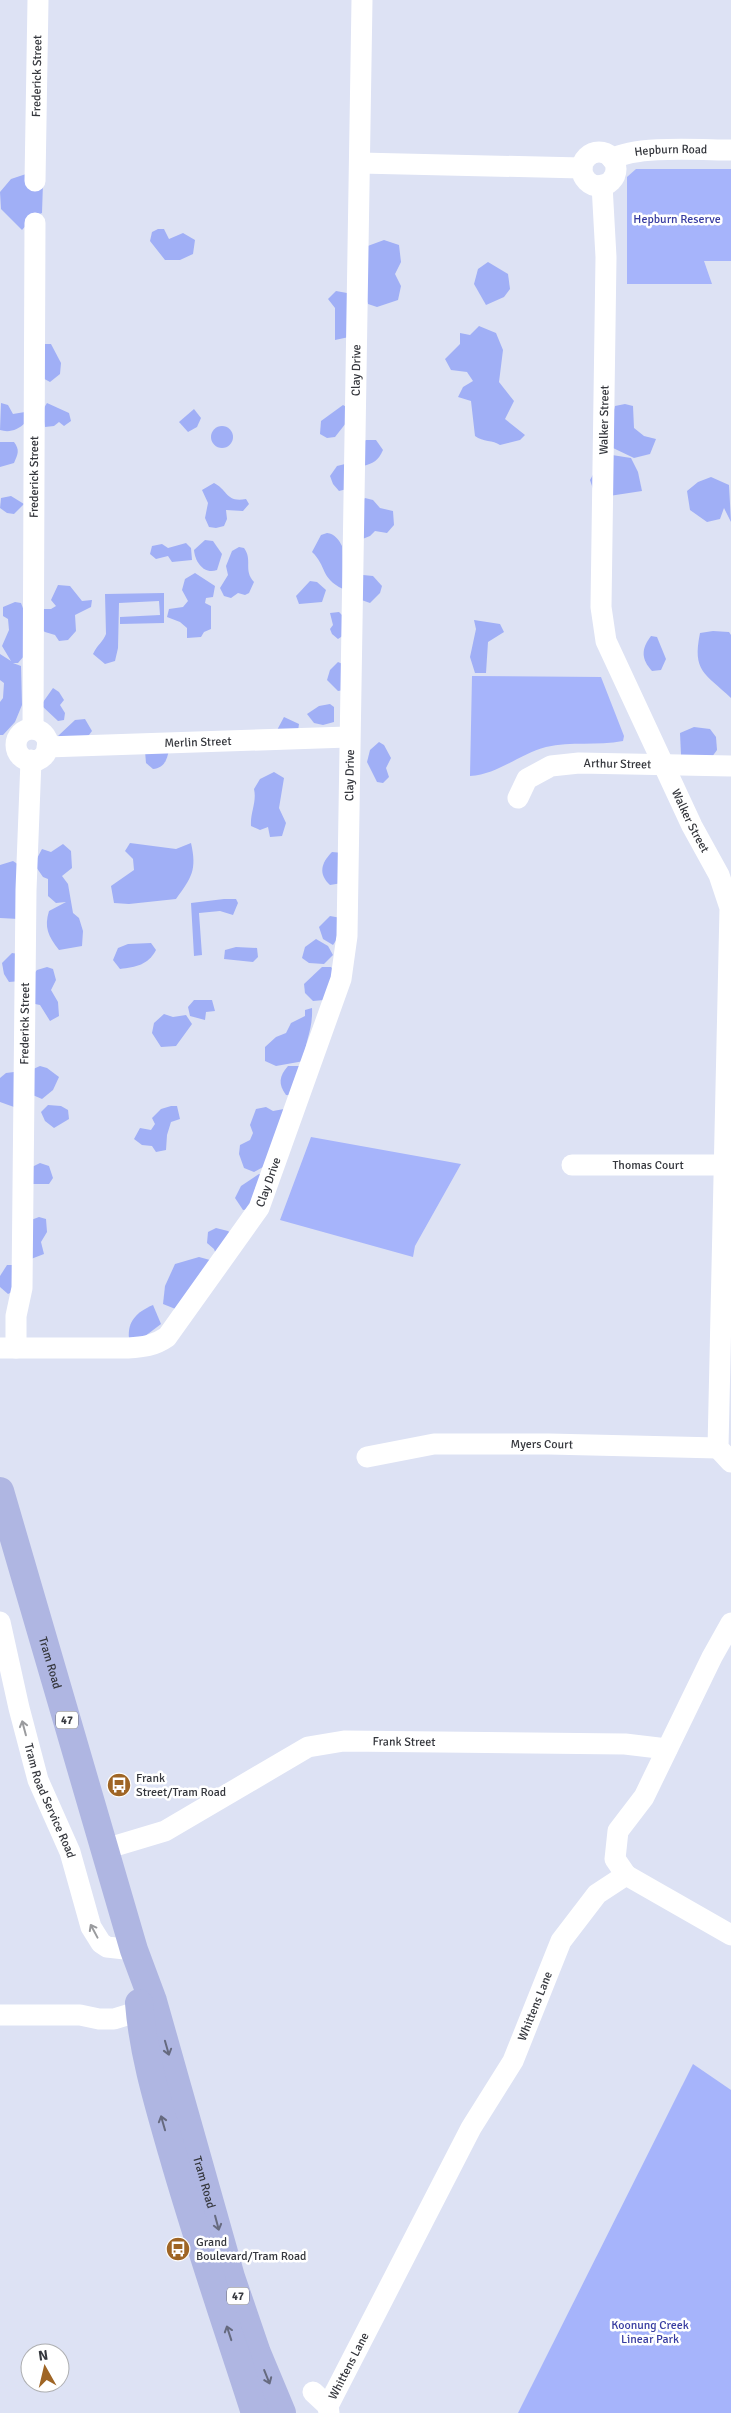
<svg xmlns="http://www.w3.org/2000/svg" width="731" height="2413" font-family="Signika,sans-serif">
<style>
.green{fill:#a6b4fb}
.forest{fill:#a0aff6}
.lines{fill:none;stroke-linecap:round;stroke-linejoin:round}
.minor{stroke:#fff;stroke-width:21}
.primary{stroke:#afb6e2;stroke-width:28}
.oneway{stroke:#9a9b9e}
.oneway2{stroke:#666a7f}
.labels{text-anchor:middle;stroke-width:5;stroke-linejoin:round;paint-order:stroke}
.shield{fill:#fff;stroke:#727377;stroke-width:1}
.shield-label{font-size:11px;font-weight:bold;fill:#35373d}
.street-label{font-size:12px;fill:#35373d;stroke:#fff}
.park-label{font-size:12px;fill:#373ca0;stroke:#fff}
.poi-label{font-size:12px;fill:#35373d;stroke:#fff;text-anchor:start}
</style>
<rect width="100%" height="100%" fill="#dde2f4"/>
<g class="green">
<polygon points="636,169 731,169 731,261 704,261 712,284 627,284 627,177"/>
<path d="M472,676L601,677L624,736L623,741C597,746 571,741 546,747C519,754 499,774 470,776Z"/>
<polygon points="311,1137 461,1164 415,1246 413,1257 280,1220"/>
<polygon points="693,2064 731,2090 731,2413 518,2413"/>
</g>
<g class="forest">
<polygon points="26,174 43,183 42,213 34,216 22,230 1,209 0,192 11,179"/>
<polygon points="158,229 164,229 169,239 183,233 195,240 193,254 180,260 165,260 150,241 152,232"/>
<polygon points="384,240 399,245 401,262 395,274 401,286 398,300 377,307 368,304 361,284 365,247"/>
<polygon points="488,262 508,274 510,289 504,297 486,305 474,284 478,269"/>
<polygon points="336,291 358,295 349,337 335,340 335,308 328,299"/>
<path d="M479,326L496,333L503,350L499,382L514,401L505,419L525,435L520,440L500,445C493,440 483,442 475,436L471,401L458,397L463,387L473,381L467,372L451,370L445,359L460,344V333L470,335Z"/>
<polygon points="45,344 51,344 61,363 60,374 50,382 39,376 38,355"/>
<path d="M1,403L8,405L13,414L25,412V423C18,430 9,433 0,430Z"/>
<polygon points="47,403 69,413 71,421 64,426 59,422 54,426 45,427 42,411"/>
<path d="M625,404L633,406L634,428L644,436L656,439L650,454L634,458L613,448C615,432 610,421 615,406Z"/>
<polygon points="343,405 348,408 346,423 335,437 327,438 320,434 321,421"/>
<polygon points="194,409 201,418 197,427 188,432 179,422"/>
<circle cx="222" cy="437" r="11"/>
<path d="M366,440H376L383,450C378,461 374,463 363,466L359,445Z"/>
<path d="M0,442H14C20,450 18,454 14,463L0,467Z"/>
<polygon points="612,455 631,458 638,472 642,491 596,498 590,480 599,464"/>
<polygon points="345,464 347,489 339,491 333,484 330,476 337,466"/>
<polygon points="711,477 729,485 731,522 724,508 720,519 707,522 690,510 687,491 698,482"/>
<path d="M214,483C228,490 226,503 246,499L249,504L243,511L226,510L227,519L224,526L216,528L209,527L205,518L208,503L202,490Z"/>
<polygon points="11,496 24,504 14,514 7,513 0,508 1,498"/>
<polygon points="365,498 373,500 380,508 393,511 394,525 387,533 375,531 370,536 360,540 356,505"/>
<path d="M327,533C335,534 339,540 342,546L343,589C320,578 327,566 312,552L321,535Z"/>
<path d="M205,540L213,541L222,554L217,570C204,575 195,562 194,550Z"/>
<polygon points="186,543 191,548 192,560 172,562 168,556 156,559 150,554 152,546 162,544 168,548"/>
<path d="M239,547L244,548C253,560 243,570 254,582L249,593L245,595L238,593L231,598L224,596L220,588L228,575L226,566L232,551Z"/>
<polygon points="195,573 215,586 213,597 206,598 205,603 211,606 211,629 204,632 201,637 187,638 187,628 180,622 167,617 169,609 183,607 188,601 182,590 185,579"/>
<polygon points="363,575 373,576 382,586 380,593 370,603 356,598"/>
<polygon points="310,581 317,582 326,590 322,602 299,604 296,596"/>
<polygon points="58,585 70,586 82,601 92,600 91,607 75,615 76,631 68,640 59,641 55,635 45,632 35,625 40,609 51,609 56,606 51,600"/>
<path d="M164,593V623L120,624V617L160,615L159,601L119,603L118,648L115,661L105,664L93,654C97,645 103,642 106,634L105,594Z"/>
<polygon points="15,602 21,603 24,611 24,656 18,663 13,663 21,666 22,705 15,722 3,735 0,735 0,702 3,698 4,683 0,680 0,654 11,661 2,646 9,630 8,619 3,616 3,607"/>
<polygon points="339,612 344,617 344,635 338,639 332,634 330,629 333,625 330,613"/>
<polygon points="474,620 500,624 504,632 488,642 486,673 475,673 470,657 476,629"/>
<path d="M713,631L729,632L731,635V698C705,673 692,672 700,633Z"/>
<path d="M651,636L657,637L666,659L661,670L652,671C641,659 641,649 651,636Z"/>
<polygon points="338,662 347,666 344,690 338,691 327,680 330,670"/>
<polygon points="53,688 59,692 64,700 60,705 65,713 64,720 58,721 41,705"/>
<polygon points="330,704 334,707 334,722 323,725 314,723 307,714 319,706"/>
<polygon points="284,717 299,724 298,731 276,732"/>
<polygon points="85,719 92,731 89,735 64,748 58,736 75,720"/>
<polygon points="694,727 710,729 716,737 717,750 709,761 681,755 680,733"/>
<polygon points="379,742 384,745 391,758 386,768 389,777 383,783 377,782 367,762 370,750"/>
<path d="M169,750C167,760 164,768 153,769L146,763L145,751Z"/>
<path d="M274,772L284,778L279,808L286,823L282,836L270,837L268,827L260,830L251,826C250,813 257,802 254,789L260,779Z"/>
<path d="M130,843L176,849L191,843C197,870 192,877 176,899L129,904L114,903L111,886L134,870L133,859L125,851Z"/>
<path d="M63,844L71,851L72,868L62,876L68,884L73,913L79,918L83,931L82,946L59,950C48,936 44,927 49,911L66,902L56,903L48,896V879L43,877L34,864L42,849L51,852Z"/>
<path d="M332,852L343,853L342,883L330,885C318,874 321,863 332,852Z"/>
<polygon points="13,861 22,867 19,919 0,918 0,865"/>
<polygon points="224,899 236,899 238,903 233,915 220,911 199,913 202,955 194,956 191,903"/>
<polygon points="330,916 341,918 339,936 333,945 323,939 319,927"/>
<polygon points="316,939 328,946 333,955 324,964 309,963 302,958 305,947"/>
<path d="M151,943L156,950C148,965 136,967 120,969L113,960L118,948L128,944Z"/>
<polygon points="236,947 257,948 258,957 253,962 224,959 225,950"/>
<polygon points="12,953 26,955 21,981 9,982 4,974 2,963"/>
<polygon points="47,967 53,969 56,980 51,990 58,1002 59,1016 50,1021 40,1005 35,1004 25,984 37,970"/>
<polygon points="322,967 331,967 336,974 324,1000 313,1001 305,993 304,984"/>
<polygon points="194,1000 212,1000 215,1011 206,1012 205,1020 190,1016 188,1007"/>
<path d="M312,1008C313,1031 305,1039 304,1061L276,1066L265,1061V1047L276,1037L286,1033L291,1023L305,1016V1010Z"/>
<polygon points="164,1014 173,1017 186,1015 192,1024 176,1046 161,1047 152,1033 154,1023"/>
<polygon points="40,1066 47,1068 59,1077 53,1090 42,1099 28,1093 31,1070"/>
<path d="M288,1066H301L300,1096L286,1095C278,1084 279,1076 288,1066Z"/>
<polygon points="14,1072 14,1107 0,1102 0,1078 6,1073"/>
<polygon points="48,1105 61,1106 68,1110 69,1119 54,1128 45,1121 41,1112"/>
<polygon points="171,1106 177,1106 180,1119 171,1122 167,1135 166,1150 156,1152 152,1146 142,1145 134,1139 140,1128 151,1130 155,1124 152,1118 161,1109"/>
<polygon points="266,1107 273,1111 284,1109 265,1166 254,1172 244,1168 239,1154 240,1145 250,1140 253,1133 250,1125 256,1109"/>
<polygon points="40,1163 49,1166 53,1178 49,1184 31,1184 32,1167"/>
<polygon points="259,1174 266,1176 249,1209 243,1210 235,1198 241,1186"/>
<polygon points="39,1217 46,1219 47,1232 41,1242 44,1254 31,1259 31,1220"/>
<polygon points="216,1228 228,1231 238,1239 217,1257 214,1249 207,1243 208,1232"/>
<polygon points="199,1257 210,1260 178,1310 163,1304 165,1286 175,1264"/>
<polygon points="7,1265 14,1265 18,1289 8,1294 0,1287 0,1276"/>
<path d="M153,1305L161,1324L136,1343L129,1339C127,1321 137,1312 153,1305Z"/>
</g>
<g class="lines">
<g class="minor">
<circle cx="599" cy="169" r="17"/>
<path id="s1" d="M612,159C638,145 701,150 731,150"/>
<polyline points="360,163 582,168"/>
<path id="s2" d="M35,181L38,0"/>
<path id="s3" d="M602,185L606,257L601,607L606,641L692,826L719,875L730,908L718,1448L731,1462"/>
<path id="s4" d="M33,729L35,223"/>
<circle cx="32" cy="745" r="16"/>
<path id="s5" d="M47,747L348,737"/>
<path id="s6" d="M518,798L527,779L551,766L579,763L731,766"/>
<path id="s7" d="M572,1165H724"/>
<path id="s8" d="M0,1348H128C143,1347 154,1346 167,1337L259,1208L341,979L347,936L362,0"/>
<path id="s9" d="M16,1348V1316L22,1288L26,890L31,760"/>
<path id="s10" d="M367,1457L434,1444H549L718,1448"/>
<path id="s11" d="M0,1622L19,1708L38,1780L70,1852L91,1927L101,1943L107,1947L134,1950"/>
<path id="s12" d="M105,1849L165,1831L308,1747L344,1741L625,1744L667,1749"/>
<polyline points="626,1875 731,1935"/>
<polyline points="0,2015 80,2015 99,2019 114,2019 140,2011"/>
<polyline points="313,2392 328,2406"/>
<path id="s13" d="M329,2413L328,2406L471,2128L513,2061L561,1941L597,1894L626,1875L615,1859L618,1831L644,1797L712,1657L731,1623"/>
</g>
<g class="primary">
<path id="s14" d="M0,1491L134,1950L153,2001L231,2277L257,2353L282,2413"/>
<path d="M139,2003C143,2054 158,2103 172,2152C197,2240 227,2326 255,2413"/>
</g>
</g>
<defs><path id="oneway-shaft" d="M-6 0H5M1.5-3L5.5 0L1.5 3" fill="none" stroke-width="1.6" stroke-linecap="round" stroke-linejoin="round" transform="scale(1.25)"/></defs>
<g class="oneway">
<use href="#oneway-shaft" transform="translate(24 1728) rotate(-105)"/>
<use href="#oneway-shaft" transform="translate(94 1931) rotate(-118)"/>
</g>
<g class="oneway2">
<use href="#oneway-shaft" transform="translate(167 2048) rotate(74)"/>
<use href="#oneway-shaft" transform="translate(163 2123) rotate(-106)"/>
<use href="#oneway-shaft" transform="translate(217 2223) rotate(75)"/>
<use href="#oneway-shaft" transform="translate(229 2333) rotate(-108)"/>
<use href="#oneway-shaft" transform="translate(267 2377) rotate(68)"/>
</g>
<defs>
<g id="bus-disc" transform="scale(1.25)"><circle r="9.5" fill="#9f6525" stroke="#fff"/><path d="M-5-6H5V4H4V6H2V4H-2V6H-4V4H-5ZM-3.5-4V0h7V-4ZM-3.5 1.2v1.5H-2V1.2ZM2 1.2v1.5H3.5V1.2Z" fill="#fff"/></g>
</defs>
<g fill-rule="evenodd">
<use href="#bus-disc" x="119" y="1785"/>
<use href="#bus-disc" x="178" y="2249"/>
</g>
<g class="labels">
<g class="shield">
<rect x="56" y="1711.5" width="22" height="17" rx="4"/>
<rect x="227" y="2287.5" width="22" height="17" rx="4"/>
</g>
<g class="shield-label">
<text x="67" y="1724">47</text>
<text x="238" y="2300">47</text>
</g>
<g class="street-label">
<text dy="4" stroke="none"><textPath href="#s2" startOffset="105">Frederick Street</textPath></text>
<text dy="4" stroke="none"><textPath href="#s1" startOffset="60">Hepburn Road</textPath></text>
<text dy="4" stroke="none"><textPath href="#s8" startOffset="1180">Clay Drive</textPath></text>
<text transform="translate(604 420) rotate(-89)" y="4">Walker Street</text>
<text dy="4" stroke="none"><textPath href="#s4" startOffset="252">Frederick Street</textPath></text>
<text dy="4" stroke="none"><textPath href="#s5" startOffset="151">Merlin Street</textPath></text>
<text dy="4" stroke="none"><textPath href="#s6" startOffset="115">Arthur Street</textPath></text>
<text dy="4" stroke="none"><textPath href="#s8" startOffset="775">Clay Drive</textPath></text>
<text dy="4" stroke="none"><textPath href="#s3" startOffset="655">Walker Street</textPath></text>
<text dy="4" stroke="none"><textPath href="#s9" startOffset="325">Frederick Street</textPath></text>
<text dy="4" stroke="none"><textPath href="#s7" startOffset="76">Thomas Court</textPath></text>
<text dy="4" stroke="none"><textPath href="#s8" startOffset="355">Clay Drive</textPath></text>
<text dy="4" stroke="none"><textPath href="#s10" startOffset="176">Myers Court</textPath></text>
<text dy="4" stroke="none"><textPath href="#s14" startOffset="179">Tram Road</textPath></text>
<text dy="4" stroke="none"><textPath href="#s12" startOffset="325">Frank Street</textPath></text>
<text dy="4" stroke="none"><textPath href="#s11" startOffset="186">Tram Road Service Road</textPath></text>
<text dy="4" stroke="none"><textPath href="#s13" startOffset="458">Whittens Lane</textPath></text>
<text dy="4" stroke="none"><textPath href="#s14" startOffset="721">Tram Road</textPath></text>
<text dy="4" stroke="none"><textPath href="#s13" startOffset="52">Whittens Lane</textPath></text>
</g>
<g class="park-label">
<text x="677" y="223">Hepburn Reserve</text>
<text x="650" y="2329">Koonung Creek<tspan x="650" dy="14">Linear Park</tspan></text>
</g>
<g class="poi-label">
<text x="136" y="1782">Frank<tspan x="136" dy="14">Street/Tram Road</tspan></text>
<text x="196" y="2246">Grand<tspan x="196" dy="14">Boulevard/Tram Road</tspan></text>
</g>
</g>
<g transform="translate(45 2368) rotate(352)"><circle r="24" fill="#ffffff" stroke="#aeafb1"/>
<path d="M0-4L9 19L0 12L-9 19Z" fill="#9f6525"/>
<text y="-8" font-size="14" font-weight="bold" text-anchor="middle" fill="#35373d">N</text>
</g>
</svg>
